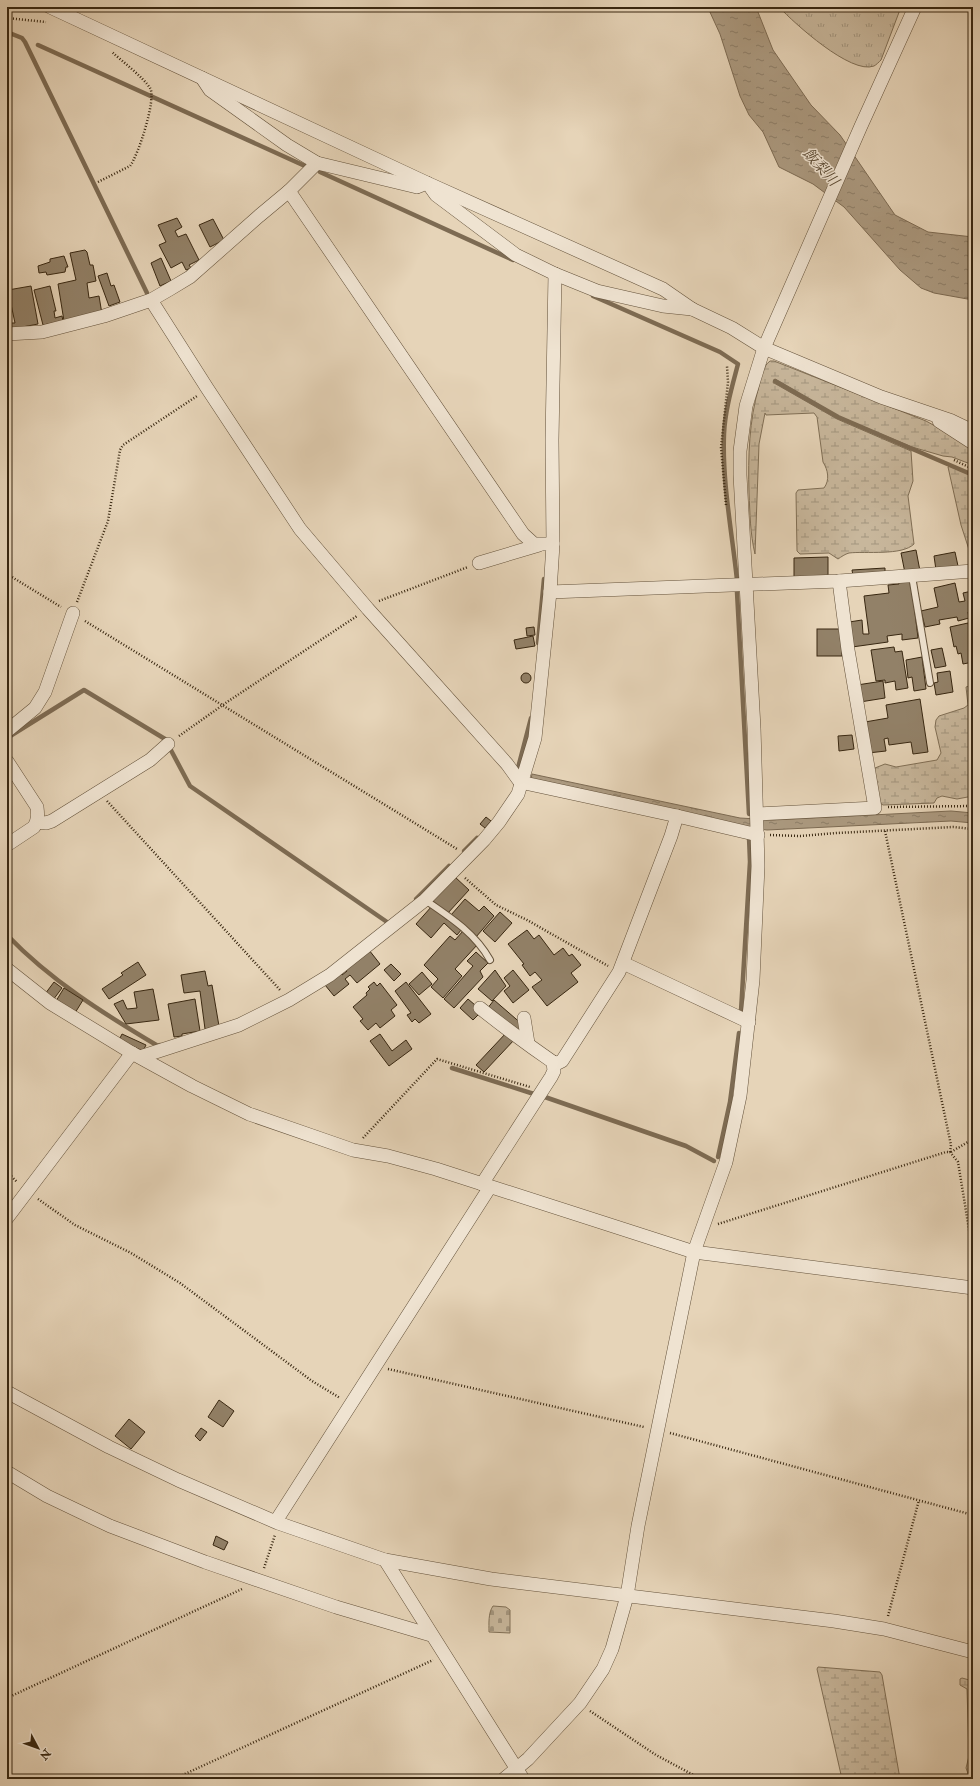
<svg xmlns="http://www.w3.org/2000/svg" width="980" height="1786" font-family="'IM FELL Double Pica','Noto Serif JP',serif">
<style>
.grass{fill:url(#grass-tufts);stroke:#806f56}
.wetland{fill:url(#wetland-marsh);stroke:#806f56}
.cemetery{fill:url(#cemetery-stones);stroke:#806f56}
.water{fill:url(#water-ripples);stroke:#7d6b53}
.lines{fill:none;stroke-linecap:round;stroke-linejoin:round}
.stream{stroke:#7d6b53;stroke-width:4.5}
.building{fill:#928168;stroke:#382711}
.lane-casing{stroke:#64523b;stroke-width:8}
.street-casing{stroke:#64523b;stroke-width:14}
.path{stroke:#382711;stroke-width:2.5;stroke-dasharray:1 2;stroke-linecap:butt}
.lane{stroke:#efe3d1;stroke-width:6}
.street{stroke:#efe3d1;stroke-width:13}
.labels{text-anchor:middle;stroke-width:3;stroke-linejoin:round;paint-order:stroke}
.water-label{font-size:15px;font-style:italic;fill:#5a4932;stroke:#efe3d1}
</style>
<defs>
<pattern id="grass-tufts" width="24" height="20" patternUnits="userSpaceOnUse"><rect width="24" height="20" fill="#c8b79c"/><path d="M3 7l-1-3M5 7V3M7 7l1-3M15 17l-1-3M17 17v-4M19 17l1-3" fill="none" stroke="#a3957e"/></pattern>
<pattern id="wetland-marsh" width="20" height="14" patternUnits="userSpaceOnUse"><rect width="20" height="14" fill="#c8b79c"/><path d="M1 5h8M5 5V1M11 12h8M15 12V8" fill="none" stroke="#a3957e"/></pattern>
<pattern id="cemetery-stones" width="16" height="16" patternUnits="userSpaceOnUse"><rect width="16" height="16" fill="#c8b79c"/><path d="M2 7V4a2 2 0 0 1 4 0v3zM10 15v-3a2 2 0 0 1 4 0v3z" fill="#a3957e"/></pattern>
<pattern id="water-ripples" width="26" height="14" patternUnits="userSpaceOnUse"><rect width="26" height="14" fill="#ab997f"/><path d="M2 4q2-2 4 0t4 0M15 11q2-2 4 0t4 0" fill="none" stroke="#8c7d67"/></pattern>
</defs>
<rect width="100%" height="100%" fill="#e6d4b8"/>
<filter id="stains"><feTurbulence type="fractalNoise" baseFrequency=".005" numOctaves="4"/><feColorMatrix values="0 0 0 0 .2 0 0 0 0 .09 0 0 0 0 .02 0 0 0 .5 -.17"/></filter>
<radialGradient id="worn" r=".72"><stop offset=".6" stop-color="#630" stop-opacity="0"/><stop offset="1" stop-color="#630" stop-opacity=".3"/></radialGradient>
<path class="grass" d="M779,7H901L881,60C879,62 876,65 874,66C851,75 794,23 779,7Z"/>
<g class="wetland">
<path d="M770,361H774L926,421L973,447V465L952,457L943,456L912,447L838,416L775,379L773,383H774L837,419L911,451L913,481L908,496L914,544C902,556 865,551 849,553C845,554 841,557 838,559L829,553L800,554L797,551L796,493L798,490L824,488C830,480 828,470 823,462L817,417L814,413L766,415L765,413L759,444L755,554C750,533 750,513 749,493C748,456 749,421 759,386C761,378 762,367 770,361Z"/>
<polygon points="950,466 973,476 973,562 961,525 948,467"/>
<polygon points="973,685 973,796 957,799 942,796 937,798 934,803 883,805 880,803 873,771 875,768 885,764 896,767 937,760 941,753 935,727 936,720 939,716 964,708 968,705 966,687"/>
<polygon points="818,1667 880,1672 882,1675 900,1779 842,1779 817,1669"/>
<polygon points="962,1678 973,1681 973,1779 970,1779 966,1768 969,1756 967,1689 960,1685 960,1679"/>
</g>
<path class="cemetery" d="M493,1606L506,1607L510,1610V1633L489,1632C489,1624 488,1613 493,1606Z"/>
<g class="water">
<polygon points="705,7 756,7 773,50 811,105 840,135 895,215 928,232 973,237 973,300 934,293 921,288 900,270 844,207 813,184 779,167 763,132 749,115 740,96 720,34 709,10"/>
<polygon points="532,774 740,818 773,820 951,811 973,813 973,823 951,821 767,830 751,828 531,779"/>
</g>
<g class="lines">
<g class="stream">
<polyline points="7,32 22,38 25,42 147,293"/>
<polyline points="38,45 305,166"/>
<polyline points="320,172 513,260"/>
<path d="M593,296L720,352L738,364C732,387 725,410 724,434C722,482 732,532 737,580"/>
<polyline points="775,381 838,417 973,475"/>
<polyline points="737,592 749,814"/>
<polyline points="538,643 544,579"/>
<polyline points="7,738 84,690 165,739 190,786 387,922"/>
<polyline points="518,768 531,718"/>
<polyline points="464,851 477,838"/>
<polyline points="416,899 449,866"/>
<path d="M7,935C50,980 104,1014 158,1046L160,1045"/>
<polyline points="741,1011 750,862 749,837"/>
<polyline points="452,1068 534,1094"/>
<polyline points="542,1096 686,1146 714,1161"/>
<polyline points="718,1157 730,1102 739,1033"/>
</g>
</g>
<g class="building">
<polygon points="177,218 182,227 175,231 178,237 186,234 199,260 189,265 191,268 186,270 182,262 171,268 159,245 166,242 158,225"/>
<polygon points="213,219 224,240 210,247 199,225"/>
<polygon points="85,250 87,252 90,265 93,265 96,281 87,283 89,298 99,296 102,314 64,321 58,284 76,280 70,253"/>
<polygon points="64,256 68,267 66,267 65,272 47,275 46,272 39,273 38,266 50,262 50,259"/>
<polygon points="161,258 171,281 160,286 151,263"/>
<polygon points="107,273 111,286 114,285 120,302 109,306 98,276"/>
<polygon points="31,286 38,324 12,329 11,323 15,323 8,290"/>
<polygon points="50,286 56,311 54,311 55,318 62,316 63,321 43,325 34,290"/>
<polygon points="7,317 9,328 7,328"/>
<polygon points="916,550 920,571 905,573 901,553"/>
<polygon points="955,552 958,566 936,570 934,556"/>
<polygon points="828,557 828,576 794,577 794,558"/>
<polygon points="885,568 885,575 853,576 852,570"/>
<polygon points="911,579 918,638 902,640 902,634 887,636 888,642 852,647 849,622 862,620 863,634 869,634 864,596 889,593 888,585 899,584 898,581"/>
<polygon points="955,583 959,602 965,601 963,593 972,591 973,611 968,612 969,618 958,621 957,617 939,620 940,624 925,627 921,611 938,607 934,588"/>
<polygon points="968,623 969,627 972,626 973,630 973,662 963,664 961,653 958,654 956,646 954,647 950,627"/>
<polygon points="534,627 535,635 527,636 526,628"/>
<rect x="817" y="629" width="25" height="27"/>
<polygon points="533,636 535,646 516,649 514,640"/>
<polygon points="894,647 895,652 902,651 908,688 896,690 895,681 885,683 885,680 876,681 871,650"/>
<polygon points="942,648 946,666 935,668 931,650"/>
<polygon points="922,657 926,689 914,691 912,677 908,678 906,660"/>
<polygon points="950,671 953,692 936,695 934,683 938,682 937,673"/>
<circle cx="526" cy="678" r="5"/>
<polygon points="883,681 885,698 860,702 857,685"/>
<polygon points="920,699 928,752 913,754 911,742 889,745 888,738 884,739 886,751 868,753 865,722 888,718 886,705"/>
<polygon points="852,735 854,749 839,751 838,736"/>
<polygon points="486,817 491,821 485,828 480,824"/>
<polygon points="455,877 469,890 447,914 433,901"/>
<polygon points="465,899 479,911 484,906 494,916 476,937 451,915"/>
<polygon points="432,906 447,920 449,918 462,929 457,935 444,923 431,938 416,924"/>
<polygon points="500,912 512,923 495,942 483,931"/>
<polygon points="527,930 534,939 539,935 554,955 563,948 569,956 572,954 581,965 571,973 578,982 547,1006 532,987 542,980 535,972 530,976 522,965 524,964 508,944"/>
<polygon points="463,931 478,944 455,969 462,976 443,998 431,987 438,979 424,965 450,936 455,940"/>
<polygon points="369,950 380,964 357,983 350,975 345,979 349,984 334,996 325,985 340,973 342,975 347,971 345,968"/>
<polygon points="476,952 488,963 480,971 483,977 454,1008 444,999 473,966 467,961"/>
<polygon points="138,962 146,975 109,999 102,989 123,975 121,973"/>
<polygon points="391,964 401,974 394,981 384,970"/>
<polygon points="495,970 506,986 492,1001 478,989"/>
<polygon points="513,970 529,990 513,1003 504,991 510,986 504,978"/>
<polygon points="205,971 208,986 212,985 219,1026 205,1029 200,991 184,993 181,975"/>
<polygon points="422,972 432,984 419,995 409,984"/>
<polygon points="54,982 62,988 53,1000 45,994"/>
<polygon points="374,982 377,986 380,983 397,1005 391,1010 395,1016 380,1028 376,1023 368,1030 360,1021 363,1019 353,1007 367,995 366,993 370,989 368,987"/>
<polygon points="406,982 431,1014 419,1023 415,1019 412,1022 407,1015 411,1013 395,991"/>
<polygon points="64,988 83,1000 75,1013 56,1001"/>
<polygon points="153,989 159,1020 126,1024 114,1004 123,1000 127,1009 137,1008 134,992"/>
<polygon points="195,999 200,1031 182,1034 182,1036 174,1037 168,1004"/>
<polygon points="468,999 482,1011 473,1020 460,1008"/>
<polygon points="494,1000 523,1025 516,1035 487,1009"/>
<polygon points="507,1032 515,1039 484,1072 476,1065"/>
<polygon points="122,1034 146,1045 143,1051 119,1040"/>
<polygon points="380,1034 392,1051 406,1040 412,1049 389,1066 370,1041"/>
<polygon points="219,1400 234,1411 223,1427 208,1417"/>
<polygon points="129,1419 145,1432 131,1449 115,1436"/>
<polygon points="201,1428 207,1432 200,1441 195,1436"/>
<polygon points="216,1536 228,1542 224,1550 213,1545"/>
</g>
<g class="lines">
<g class="lane-casing">
<g id="lane">
<polyline points="912,576 930,683"/>
<path d="M425,900C450,917 475,933 490,960"/>
</g>
</g>
<g class="street-casing">
<g id="street">
<polyline points="50,7 427,183 663,289 692,309 732,328 764,348 881,397 952,421 973,431"/>
<polyline points="202,78 210,90 287,145 317,163 417,187 427,183"/>
<polyline points="431,188 436,195 516,255 555,274 597,291 663,306 692,309"/>
<polyline points="289,191 523,534 534,544 553,544"/>
<polyline points="151,300 207,388 300,529 368,609 507,764 520,782 677,816 758,835"/>
<polyline points="7,334 42,332 104,316 151,300 170,289 190,277 259,216 289,191 317,163"/>
<polyline points="939,421 973,443"/>
<polyline points="479,563 539,545"/>
<polyline points="550,592 839,581 973,571"/>
<polyline points="7,731 35,708 45,692 73,613"/>
<path d="M7,761L37,807C38,815 38,820 34,827L7,845"/>
<polyline points="757,814 875,808 848,650 839,581"/>
<polyline points="37,822 46,823 52,821 150,760 168,744"/>
<polyline points="623,963 749,1022"/>
<polyline points="7,969 50,1003 132,1053 192,1086 249,1114 353,1150 388,1156 436,1169 694,1252 973,1288"/>
<path d="M480,1008C504,1027 528,1045 553,1062L554,1071L551,1077L482,1184"/>
<polyline points="524,1018 528,1043"/>
<polyline points="140,1057 239,1025 289,1000 330,975 425,900 484,840 499,822 518,794 535,738 550,592 553,544 552,440 555,274"/>
<polyline points="553,1062 558,1063 562,1061 619,972 671,836 677,816"/>
<polyline points="7,1218 132,1053"/>
<polyline points="7,1392 109,1447 178,1480 278,1523 385,1560 523,1779"/>
<polyline points="7,1472 47,1496 110,1526 205,1562 336,1607 431,1635"/>
<polyline points="276,1521 490,1187"/>
<polyline points="385,1560 491,1579 834,1621 884,1629 973,1652"/>
<polyline points="504,1779 528,1759 580,1703 603,1669 612,1649 627,1596 638,1526 694,1252 726,1162 740,1096 753,980 758,866 754,728 740,475 740,451 746,406 764,348 861,126 915,7"/>
</g>
</g>
<g class="path">
<polyline points="7,18 46,22"/>
<path d="M98,182L130,166C138,156 157,98 150,88C143,77 123,62 112,52"/>
<polyline points="954,460 973,469"/>
<polyline points="726,505 721,448 728,382 727,366"/>
<polyline points="7,574 61,607"/>
<polyline points="379,601 468,567"/>
<polyline points="77,602 108,521 120,450 123,445 197,396"/>
<polyline points="85,621 457,849"/>
<polyline points="179,736 227,702 357,616"/>
<polyline points="107,801 281,991"/>
<polyline points="888,807 973,806"/>
<polyline points="885,831 951,1145 950,1152"/>
<polyline points="770,835 800,836 837,833 953,827 973,829"/>
<polyline points="465,878 496,905 527,920 608,966"/>
<polyline points="363,1138 437,1059 530,1087"/>
<polyline points="951,1152 973,1139"/>
<polyline points="7,1172 17,1182"/>
<polyline points="38,1199 75,1225 131,1253 180,1283 312,1381 340,1398"/>
<polyline points="718,1224 946,1152 950,1152 958,1162 973,1254"/>
<polyline points="388,1369 644,1427"/>
<polyline points="670,1433 973,1515"/>
<polyline points="264,1568 275,1535"/>
<polyline points="888,1616 919,1500"/>
<polyline points="7,1698 242,1589"/>
<polyline points="590,1711 656,1755 701,1779"/>
<polyline points="174,1779 433,1660"/>
</g>
<use href="#lane" class="lane"/>
<use href="#street" class="street"/>
</g>
<g class="labels">
<g class="water-label">
<text transform="translate(821 167) rotate(48)" y="5">飯梨川</text>
</g>
</g>
<rect width="980" height="1786" fill="none" stroke="#e6d4b8" stroke-width="24"/>
<rect x="8" y="8" width="964" height="1770" fill="none" stroke="#382711" stroke-width="2"/>
<rect x="12" y="12" width="956" height="1762" fill="none" stroke="#382711"/>
<g transform="translate(38 1748) rotate(131)" stroke="#efe3d1" stroke-width="3" paint-order="stroke">
<path d="M0-3L7 15L0 10L-7 15Z" fill="#382711"/>
<text y="-6" font-size="11" font-weight="bold" text-anchor="middle" fill="#382711">N</text>
</g>
<rect width="100%" height="100%" filter="url(#stains)"/>
<rect width="100%" height="100%" fill="url(#worn)"/>
</svg>
